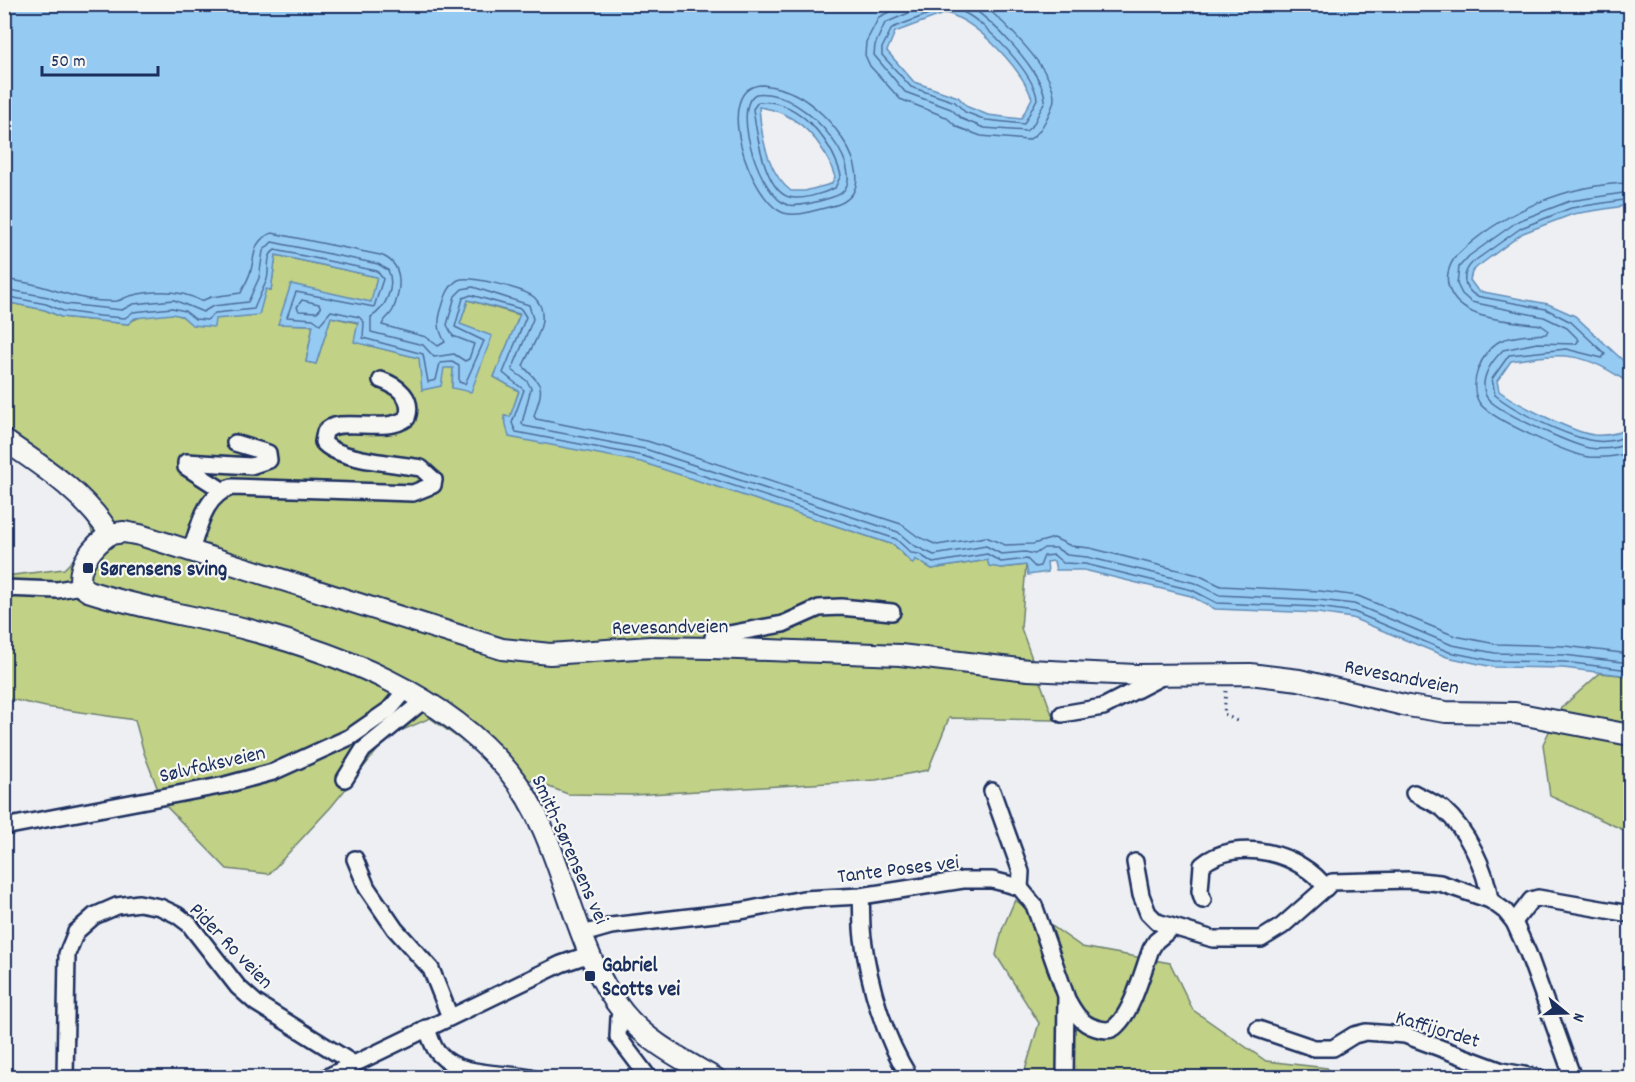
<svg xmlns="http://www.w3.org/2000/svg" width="1635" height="1082" font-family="Dekko,sans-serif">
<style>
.green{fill:#c1d186;stroke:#6e8072;stroke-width:1.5}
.water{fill:#95cbf3;stroke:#648db7;stroke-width:1.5;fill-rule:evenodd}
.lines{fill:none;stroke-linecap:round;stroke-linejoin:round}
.shore{stroke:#4c6d9a;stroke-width:1.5}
.minor-casing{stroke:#1b2f5e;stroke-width:20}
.major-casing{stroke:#1b2f5e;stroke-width:24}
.path{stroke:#1b2f5e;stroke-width:3;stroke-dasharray:1.5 4.5;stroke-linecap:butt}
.minor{stroke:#f6f6f2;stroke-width:15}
.major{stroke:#f6f6f2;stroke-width:20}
.poi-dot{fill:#1b2f5e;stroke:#f6f6f2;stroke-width:2}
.labels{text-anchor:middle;stroke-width:4.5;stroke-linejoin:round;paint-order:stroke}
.poi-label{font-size:21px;font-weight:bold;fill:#1b2f5e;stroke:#f6f6f2;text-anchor:start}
.street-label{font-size:21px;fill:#1b2f5e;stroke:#f6f6f2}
</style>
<rect width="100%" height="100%" fill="#edeff3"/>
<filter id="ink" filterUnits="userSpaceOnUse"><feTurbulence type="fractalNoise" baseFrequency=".0167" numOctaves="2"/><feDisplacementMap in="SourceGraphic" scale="12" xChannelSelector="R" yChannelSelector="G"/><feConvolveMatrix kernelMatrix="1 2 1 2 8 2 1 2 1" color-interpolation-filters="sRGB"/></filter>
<g filter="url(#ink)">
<g class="green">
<path d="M276,255L377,277L372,302L278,324L313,325L306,362L316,364L331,317L358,323L355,342L419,358L444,367L453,368L452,388L460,324L468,300L520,315L494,377L519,391L510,418L505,416L894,545L912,563L915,558L932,569L988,560L1001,568L1026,565L1021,628L1054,720L949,718L928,770L876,780L633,795L568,794L503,770L430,718L389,736L331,807L269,874L227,869L163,803L144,753L135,720L46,707L5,698V576L64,569L94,539L85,507L5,452V302L45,310L61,317L128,324C138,314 167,310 181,316C185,317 189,322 193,325L215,319L267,289L271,290Z"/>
<polygon points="1600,673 1630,676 1630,833 1550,796 1543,744 1560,709"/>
<polygon points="1015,900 1082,947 1170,963 1193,1010 1266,1061 1327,1068 1335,1077 1023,1077 1039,1023 996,955 1002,930"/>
</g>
<path class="water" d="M5,4L1630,5V205L1573,214L1523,233L1477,267L1472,272L1470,280L1478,291L1548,304L1575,316L1630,367V384C1584,352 1566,352 1511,361L1497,381L1499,391C1515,403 1574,433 1594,435C1607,436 1619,434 1630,427V676L1563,668L1493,667L1447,657L1352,618L1318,613L1215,609L1191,596L1084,570H1056L1054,561L1047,562L1048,572L1028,575L1026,565L1001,568L989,566L987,560L932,569L915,559L913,564L894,545L641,462L509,437L504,416L510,417L519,391L494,377L520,314L468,300L460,324L492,336L471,392L452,388L453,368H444L441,386L422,390L419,358L354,342L358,322L331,317L316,364L306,362L313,325L278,324L291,284L371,302L377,277L276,255L271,290L266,289L259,315L215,319L214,327L192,325L182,316L172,314L135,318L128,324L61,317L45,310L5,302ZM946,13C978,22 1020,67 1032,98L1021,119L988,115L968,107L958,97L914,82L887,51L895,32ZM759,107C797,112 824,141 835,177L831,184L805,191H791C767,173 761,135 759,107Z"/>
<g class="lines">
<g class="shore">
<path d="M905,4L879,17L866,42L865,55L870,66L900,99L946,117L957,127L981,136L1028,140C1037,136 1041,129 1046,120C1049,113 1054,106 1054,98C1054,70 1003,21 982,4"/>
<path d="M930,4L885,23L875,45L874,55L905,92L951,109L962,119L984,128L1026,131L1033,125L1045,101C1046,75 989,15 965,4"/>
<path d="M947,7C953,8 960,10 965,13C987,24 1035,75 1037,99L1024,124L986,120L965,112L955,102L911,87L882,55V48L892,28Z"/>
<path d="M763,85C788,88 804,97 822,114C846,136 883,196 829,207C814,210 799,217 784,213C750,202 710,85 763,85Z"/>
<path d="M756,94C807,87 880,183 833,197C820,201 802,207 788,205C761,199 730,107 756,94Z"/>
<path d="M758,102C798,98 831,140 841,175L835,188C824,193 801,201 789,197C764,190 756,130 753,109Z"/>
<path d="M1630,183C1566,184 1502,212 1456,256C1449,265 1445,277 1449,288C1460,322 1511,320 1541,325L1548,330L1546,334C1532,335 1513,335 1500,341C1481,351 1466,387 1481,405C1494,420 1570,455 1589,457C1604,458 1617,457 1630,452"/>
<path d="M1630,192L1570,201L1518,221L1469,256L1459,267L1457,284L1462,294L1471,302L1544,317L1567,328L1579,340L1576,344L1537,343L1503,350C1491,362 1479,379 1486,396C1492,410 1573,445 1589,448C1603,450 1618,448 1630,443"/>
<path d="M1630,199L1571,208L1521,228L1473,262C1461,274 1462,287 1476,296L1546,309L1571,322L1605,354L1602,358L1566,349L1509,355L1492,379L1495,395C1516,412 1562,434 1589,440C1602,443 1619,441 1630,434"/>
<path d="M4,280C43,281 78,304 117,301C122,300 125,297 130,296C155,290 179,289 201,301L211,297L241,293C244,286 249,278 251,270C255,254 253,240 272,233L380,255C405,263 401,290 393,310C390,316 384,319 382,325L426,337L438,346L445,342C438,329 437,322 442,307C445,297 448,286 458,280C470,275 524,289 534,297C539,302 542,308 542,314C544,330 529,351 523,366C544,388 544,385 534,416L536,419L647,441L901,524L917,536L937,545L986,537L1005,545L1033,544L1054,538L1071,546L1090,548L1198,575L1221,586L1320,591L1358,596L1455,636L1496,644L1565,646L1630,654"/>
<path d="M4,289L48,297L65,304L122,310L133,304L174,300L203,312L213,306L248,302L259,278L263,251L272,242L378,264L388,270C396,287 385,309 371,317V332L423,345L434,357L454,354L465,361L469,359L474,344L453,336L447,325L455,296L462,289L473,287L529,305L533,319L512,370L527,381L531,388L522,423L524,426L645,449L898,532L913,545L934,555L986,546L1001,554L1025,552L1035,554L1044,548H1056L1067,555L1087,557L1195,583L1219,595L1319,600L1354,604L1452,645L1495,653L1564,655L1630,663"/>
<path d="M4,296L46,304L63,311L99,316L125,318L133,312L172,308L185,311L195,319L207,320L215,313L254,309C258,299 262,291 266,282C271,272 264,257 275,250L377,271L383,279L374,307L296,292L287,317L313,319L320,324L331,311L359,317L364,322L363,338L423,354L428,382L436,380L440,363L452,362L459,366V382L465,384L484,341L455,327L463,298L471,295L521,309L526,317L503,373L524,390L512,423L516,432L643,456L896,539L911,553L919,554L933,563L987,554L1001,562L1027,559L1035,567L1040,566L1044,556L1054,555L1063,563L1085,564L1192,590L1217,603L1318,607L1354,612L1449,652L1494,661L1564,662L1630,670"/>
<polygon points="302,300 319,304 321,308 317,312 299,311 297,307"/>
</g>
<g class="minor-casing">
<g id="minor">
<polyline points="222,490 186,467 186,462 251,466 269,460 268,453 235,443"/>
<path d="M191,551C199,527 204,495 232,487L413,493L433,485L434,480L421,468C398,464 337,460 323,442L325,432C338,415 385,435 407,418C414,398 398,386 381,380"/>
<polyline points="4,588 57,590 81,586"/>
<polyline points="712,648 713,637 783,624 819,608 841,607 892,612"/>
<polyline points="1062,714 1103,707 1165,675"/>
<polyline points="345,779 363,750 424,700"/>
<polyline points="992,791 1021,872 1020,888"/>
<path d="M1414,793C1423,798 1435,803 1443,809C1467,830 1486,869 1490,900"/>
<polyline points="4,827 225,785 273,772 350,737 389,710 406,690"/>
<polyline points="355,859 367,888 395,929 431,969 450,1017"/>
<polyline points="1135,862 1141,895 1148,913 1157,922 1213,939 1261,939 1282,926 1332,882 1409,880 1440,883 1490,900 1505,911 1514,922 1528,953 1573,1078"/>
<path d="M861,896C862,910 861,924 863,938C869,985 884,1037 910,1078"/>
<path d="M1203,900L1200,891L1202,865C1237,836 1301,853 1326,888"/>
<polyline points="1514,922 1531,900 1538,898 1630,914"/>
<polyline points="583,934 611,926 741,911 803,899 861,896 963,880 992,880 1008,884 1020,888 1034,905 1066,996 1065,1078"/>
<path d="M1067,999C1074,1012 1081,1024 1096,1028C1103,1030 1111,1032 1117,1025C1133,1010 1143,970 1151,949L1156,941L1172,928"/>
<polyline points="623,1012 619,1018 618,1037 649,1078"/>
<path d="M426,1028C431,1037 432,1047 439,1054C460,1077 503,1072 531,1078"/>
<polyline points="1258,1029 1314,1048 1333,1048 1354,1035 1366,1032 1405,1035 1502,1071 1540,1078"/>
<polyline points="65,1078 67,954 76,932 94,916 117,906 139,903 160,907 177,915 189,924 238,987 256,1003 354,1064"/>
<polyline points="325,1078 561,964 590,954"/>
</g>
</g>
<g class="major-casing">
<g id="major">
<path d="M4,440C45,468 84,493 110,534"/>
<polyline points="110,534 124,532 140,535 502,649 550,654 650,647 712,648 900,655 1028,670 1136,675 1250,674 1299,680 1408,706 1446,712 1515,713 1630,735"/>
<path d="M110,534C94,545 76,565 81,586L88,591C139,608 194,616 246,629C341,654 445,694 509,772C564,838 570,947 623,1012C647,1042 682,1059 715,1078"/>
</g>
</g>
<polyline class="path" points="1226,691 1224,714 1237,721"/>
<use href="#minor" class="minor"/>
<use href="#major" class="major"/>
</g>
</g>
<g class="poi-dot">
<rect x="82" y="562" width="12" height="12" rx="3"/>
<rect x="584" y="970" width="12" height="12" rx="3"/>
</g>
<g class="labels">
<g class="poi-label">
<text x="100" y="575">Sørensens sving</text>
<text x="602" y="971">Gabriel<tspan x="602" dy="24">Scotts vei</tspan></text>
</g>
<g class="street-label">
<text transform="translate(670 626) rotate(-1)" y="7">Revesandveien</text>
<text transform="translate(1402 676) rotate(11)" y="7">Revesandveien</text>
<text transform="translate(212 763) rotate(-13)" y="7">Sølvfaksveien</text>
<text transform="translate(571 849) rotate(66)" y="7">Smith-Sørensens vei</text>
<text transform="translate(898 868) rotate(-7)" y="7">Tante Poses vei</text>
<text transform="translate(232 945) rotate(46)" y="7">Pider Ro veien</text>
<text transform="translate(1438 1028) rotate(17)" y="7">Kaffijordet</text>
</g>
</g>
<rect width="1635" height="1082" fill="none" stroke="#f6f6f2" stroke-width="24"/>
<rect x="12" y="12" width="1611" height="1058" fill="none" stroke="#1b2f5e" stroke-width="2" filter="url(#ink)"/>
<g transform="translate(1566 1013) rotate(109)" stroke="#f6f6f2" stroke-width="4.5" paint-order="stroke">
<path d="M0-4.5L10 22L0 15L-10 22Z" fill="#1b2f5e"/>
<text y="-9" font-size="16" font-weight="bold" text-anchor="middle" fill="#1b2f5e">N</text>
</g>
<path d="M42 66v9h116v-9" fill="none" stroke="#1b2f5e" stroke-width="3"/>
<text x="51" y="66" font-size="18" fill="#1b2f5e" stroke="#f6f6f2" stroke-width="4.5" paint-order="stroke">50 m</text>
</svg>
